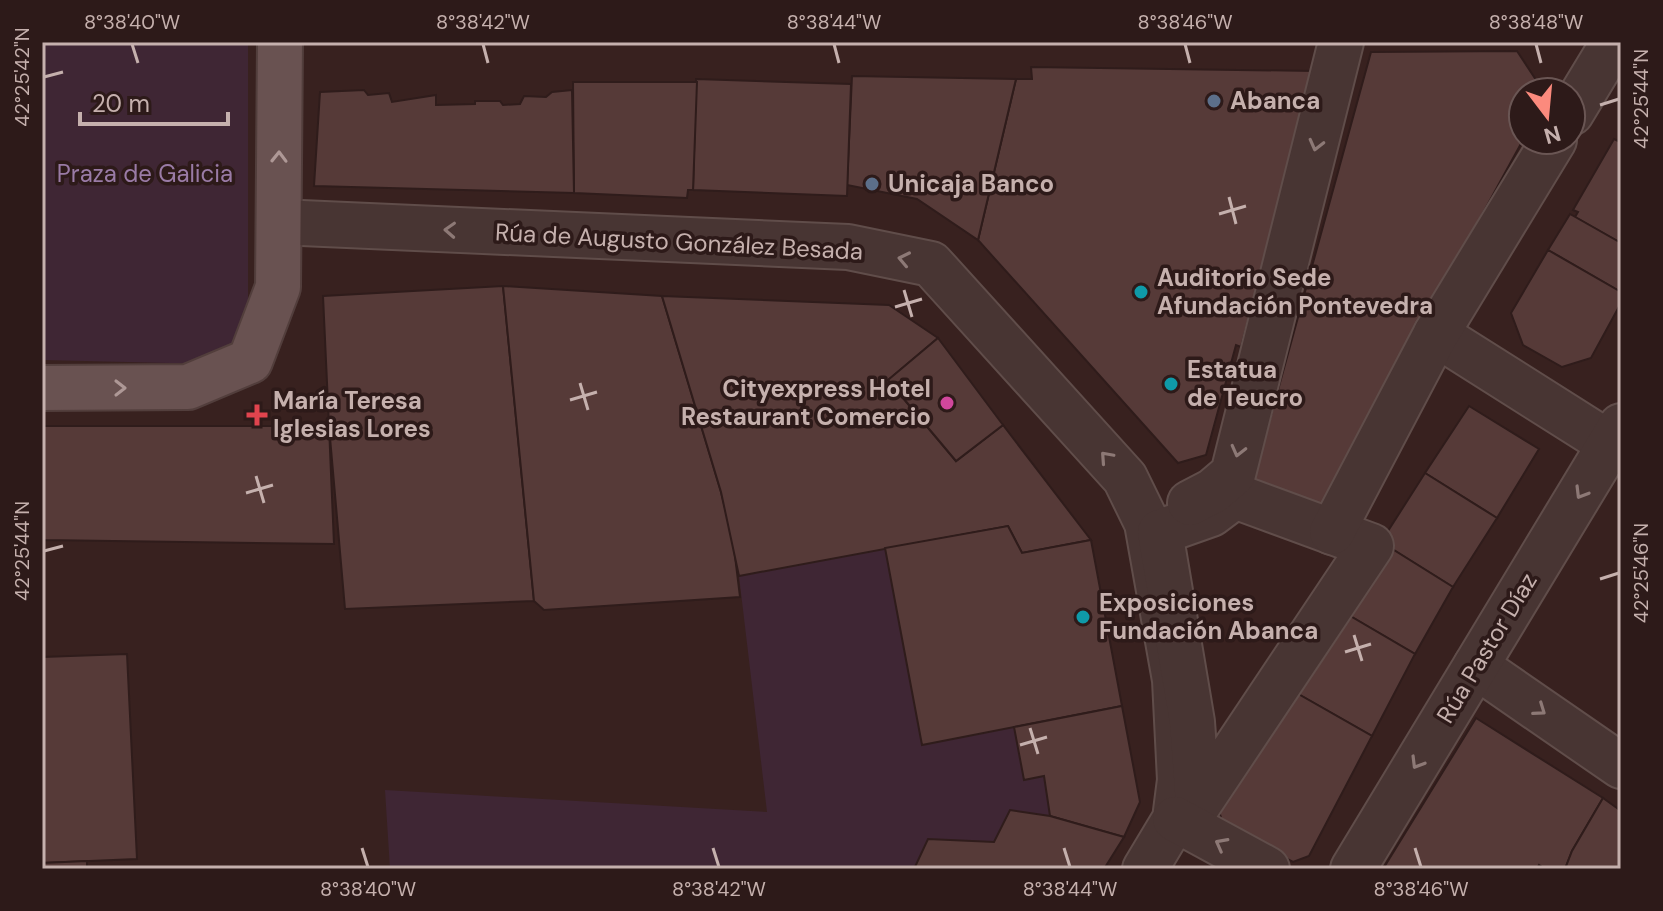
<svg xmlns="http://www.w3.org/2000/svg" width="1663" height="911" font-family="'DM Sans',sans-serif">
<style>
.green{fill:#3f2634}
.building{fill:#563a38;stroke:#2f1c1b;stroke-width:2}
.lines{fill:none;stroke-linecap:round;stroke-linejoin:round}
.minor-casing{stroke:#604d4a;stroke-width:48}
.major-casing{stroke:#523e3c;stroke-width:48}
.minor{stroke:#483533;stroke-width:44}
.major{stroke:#695251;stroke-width:44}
.oneway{stroke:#8d7976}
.oneway2{stroke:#ae9896}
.ticks{fill:none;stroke:#c5b0ad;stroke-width:3}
.service-dot{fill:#5c6f8a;stroke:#2d1a19;stroke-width:3}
.culture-dot{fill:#0f9aa8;stroke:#2d1a19;stroke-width:3}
.hotel-dot{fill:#d1479c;stroke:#2d1a19;stroke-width:3}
.health-dot{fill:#e0444e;stroke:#2d1a19;stroke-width:3}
.labels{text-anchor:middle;stroke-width:7;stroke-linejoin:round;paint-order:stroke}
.poi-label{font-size:24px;font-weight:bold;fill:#c5b0ad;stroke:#2d1a19;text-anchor:start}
.park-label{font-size:24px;fill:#9a7ba6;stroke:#2d1a19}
.street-label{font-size:24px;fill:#c5b0ad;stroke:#2d1a19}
.neatline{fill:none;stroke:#c5b0ad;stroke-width:3}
.ticks-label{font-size:20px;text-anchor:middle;fill:#c5b0ad}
</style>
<rect width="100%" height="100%" fill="#38211f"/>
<g class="green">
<polygon points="42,42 248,42 248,307 246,336 212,364 42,360"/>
<polygon points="885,548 922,744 1014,727 1024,779 1044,776 1050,816 1010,810 994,842 928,839 914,869 601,869 489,866 488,869 390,869 385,790 767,812 739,576"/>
</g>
<g class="building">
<polygon points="1517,51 1544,92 1523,92 1523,140 1318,514 1251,488 1371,52"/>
<polygon points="1031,67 1315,71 1241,347 1236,345 1206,455 1178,463 978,240 1016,79 1032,79"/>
<polygon points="852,76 1016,79 978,240 917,199 847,185"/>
<polygon points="696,79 851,84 847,196 693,190"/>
<polygon points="573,82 697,82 693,190 688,190 687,198 574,193"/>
<polygon points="364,90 368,95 389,93 392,102 436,95 436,105 475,104 475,101 500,101 503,105 520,104 524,96 546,97 552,92 572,90 574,193 314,186 320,92"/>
<polygon points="1614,139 1620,142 1621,140 1621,243 1575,217 1578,212 1573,210"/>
<polygon points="1570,214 1621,243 1621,292 1548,250"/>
<polygon points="1548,250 1621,292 1621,303 1591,358 1562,367 1523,345 1511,313"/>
<polygon points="503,286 534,601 345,609 329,426 323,296"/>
<polygon points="503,286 662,296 721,492 733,540 740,597 544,610 534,601"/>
<polygon points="662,296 889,305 938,338 888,380 956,461 1003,425 1091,540 1022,553 1008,526 739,576 721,492"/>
<polygon points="938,338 1003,425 956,461 888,380"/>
<polygon points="1469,406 1539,449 1497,518 1425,473"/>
<polygon points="42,426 329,426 334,544 42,540"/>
<polygon points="1425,473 1497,518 1453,587 1381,542"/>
<polygon points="1008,526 1022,553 1091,540 1122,706 922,745 885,548"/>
<polygon points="1381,542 1453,587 1415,654 1340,610"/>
<polygon points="1340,610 1415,654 1372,736 1293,691"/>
<polygon points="127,654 137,859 42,863 42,657"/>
<polygon points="1293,691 1372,736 1309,856 1293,862 1223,824 1219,811"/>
<polygon points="1122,706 1140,802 1124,837 1050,816 1044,776 1024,780 1014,727"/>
<polygon points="1476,718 1603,798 1572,851 1565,869 1545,869 1539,865 1537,869 1383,869"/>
<polygon points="1603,798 1621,811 1621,869 1565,869 1572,851"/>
<polygon points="1010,810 1050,816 1124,837 1104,869 914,869 928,839 994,842"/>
<polygon points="87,861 87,869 42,869 42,863"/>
</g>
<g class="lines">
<g class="minor-casing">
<g id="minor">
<polyline points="1571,113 1614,42"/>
<polyline points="279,222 848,247 931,264 1125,478 1147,523 1175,680 1180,780 1175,819 1145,869"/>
<polyline points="1436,334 1610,444"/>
<polygon points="1235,496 1371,546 1198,805 1192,722 1160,532 1211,514"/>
<polyline points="1190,503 1213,491 1233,474 1341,42"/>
<polyline points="1332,532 1436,334 1554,140"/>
<polyline points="1476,666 1621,766"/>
<polyline points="1175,819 1267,869"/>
<polyline points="1353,869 1621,426"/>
</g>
</g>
<g class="major-casing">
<polyline id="major" points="42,388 188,387 250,361 278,287 280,42"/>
</g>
<use href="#minor" class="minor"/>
<use href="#major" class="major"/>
</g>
<defs><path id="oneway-chevron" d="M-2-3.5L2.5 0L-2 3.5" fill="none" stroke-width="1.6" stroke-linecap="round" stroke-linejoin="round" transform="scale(2)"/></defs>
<g class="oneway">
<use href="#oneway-chevron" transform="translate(1316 145) rotate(104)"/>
<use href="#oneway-chevron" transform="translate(450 230) rotate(-177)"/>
<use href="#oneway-chevron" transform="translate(904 259) rotate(-168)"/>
<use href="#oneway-chevron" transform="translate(1238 451) rotate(104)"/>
<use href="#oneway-chevron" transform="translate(1106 457) rotate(-132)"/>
<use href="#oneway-chevron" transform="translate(1581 493) rotate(121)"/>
<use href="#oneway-chevron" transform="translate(1540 710) rotate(35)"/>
<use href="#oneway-chevron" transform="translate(1417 763) rotate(121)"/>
<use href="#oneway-chevron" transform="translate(1221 844) rotate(-152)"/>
</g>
<g class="oneway2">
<use href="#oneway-chevron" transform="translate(279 157) rotate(-89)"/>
<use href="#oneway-chevron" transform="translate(120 388)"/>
</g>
<path class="ticks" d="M132,44L138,63M483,44L488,63M834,44L839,63M1185,44L1190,63M1536,44L1541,63M44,77L63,72M1600,105L1619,99M1229,197L1236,224M1219,214L1246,206M904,290L912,317M895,307L922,299M580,383L588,410M570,400L597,392M256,476L264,503M246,493L273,485M44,551L63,546M1600,579L1619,573M1354,635L1362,661M1345,652L1371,644M1030,728L1038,754M1020,745L1047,737M362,848L368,867M713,848L719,867M1064,848L1070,867M1415,848L1421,867"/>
<g class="service-dot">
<circle cx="1214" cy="101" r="8"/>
<circle cx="872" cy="184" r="8"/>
</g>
<g class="culture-dot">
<circle cx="1141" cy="292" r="8"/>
<circle cx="1171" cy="384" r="8"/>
<circle cx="1083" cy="617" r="8"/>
</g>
<circle class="hotel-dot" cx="947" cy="403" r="8"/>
<path class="health-dot" d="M253 403h8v8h8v8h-8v8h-8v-8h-8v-8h8z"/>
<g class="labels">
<g class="poi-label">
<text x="1230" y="109">Abanca</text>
<text x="888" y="192">Unicaja Banco</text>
<text x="1157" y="286">Auditorio Sede<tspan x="1157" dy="28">Afundación Pontevedra</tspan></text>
<text x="1187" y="378">Estatua<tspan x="1187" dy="28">de Teucro</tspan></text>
<text x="931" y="397" text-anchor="end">Cityexpress Hotel<tspan x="931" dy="28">Restaurant Comercio</tspan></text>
<text x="273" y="409">María Teresa<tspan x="273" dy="28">Iglesias Lores</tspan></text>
<text x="1099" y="611">Exposiciones<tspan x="1099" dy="28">Fundación Abanca</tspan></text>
</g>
<g class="park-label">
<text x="145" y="182">Praza de Galicia</text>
</g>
<g class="street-label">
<text transform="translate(679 242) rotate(3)" y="8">Rúa de Augusto González Besada</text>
<text transform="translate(1487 648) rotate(-59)" y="8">Rúa Pastor Díaz</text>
</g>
</g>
<rect width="1663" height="911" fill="none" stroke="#2d1a19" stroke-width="88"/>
<g transform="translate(1547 116) rotate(164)"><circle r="38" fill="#2d1a19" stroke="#6a5654" stroke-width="2"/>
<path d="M0-6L14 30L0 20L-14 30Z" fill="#fb8a7d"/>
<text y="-12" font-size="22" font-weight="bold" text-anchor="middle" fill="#c5b0ad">N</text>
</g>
<path d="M80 112v12h148v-12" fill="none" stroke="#c5b0ad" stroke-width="4"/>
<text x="92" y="112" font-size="24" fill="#c5b0ad" stroke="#2d1a19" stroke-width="6" paint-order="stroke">20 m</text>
<rect x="44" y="44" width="1575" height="823" class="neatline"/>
<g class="ticks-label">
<text x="132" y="29">8°38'40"W</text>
<text x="483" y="29">8°38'42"W</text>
<text x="834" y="29">8°38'44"W</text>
<text x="1185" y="29">8°38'46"W</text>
<text x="1536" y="29">8°38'48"W</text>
<text transform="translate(22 77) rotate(-90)" y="7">42°25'42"N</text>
<text transform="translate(1641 99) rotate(-90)" y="7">42°25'44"N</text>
<text transform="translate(22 551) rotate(-90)" y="7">42°25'44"N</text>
<text transform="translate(1641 573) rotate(-90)" y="7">42°25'46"N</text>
<text x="368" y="896">8°38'40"W</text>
<text x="719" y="896">8°38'42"W</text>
<text x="1070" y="896">8°38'44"W</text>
<text x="1421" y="896">8°38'46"W</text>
</g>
</svg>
